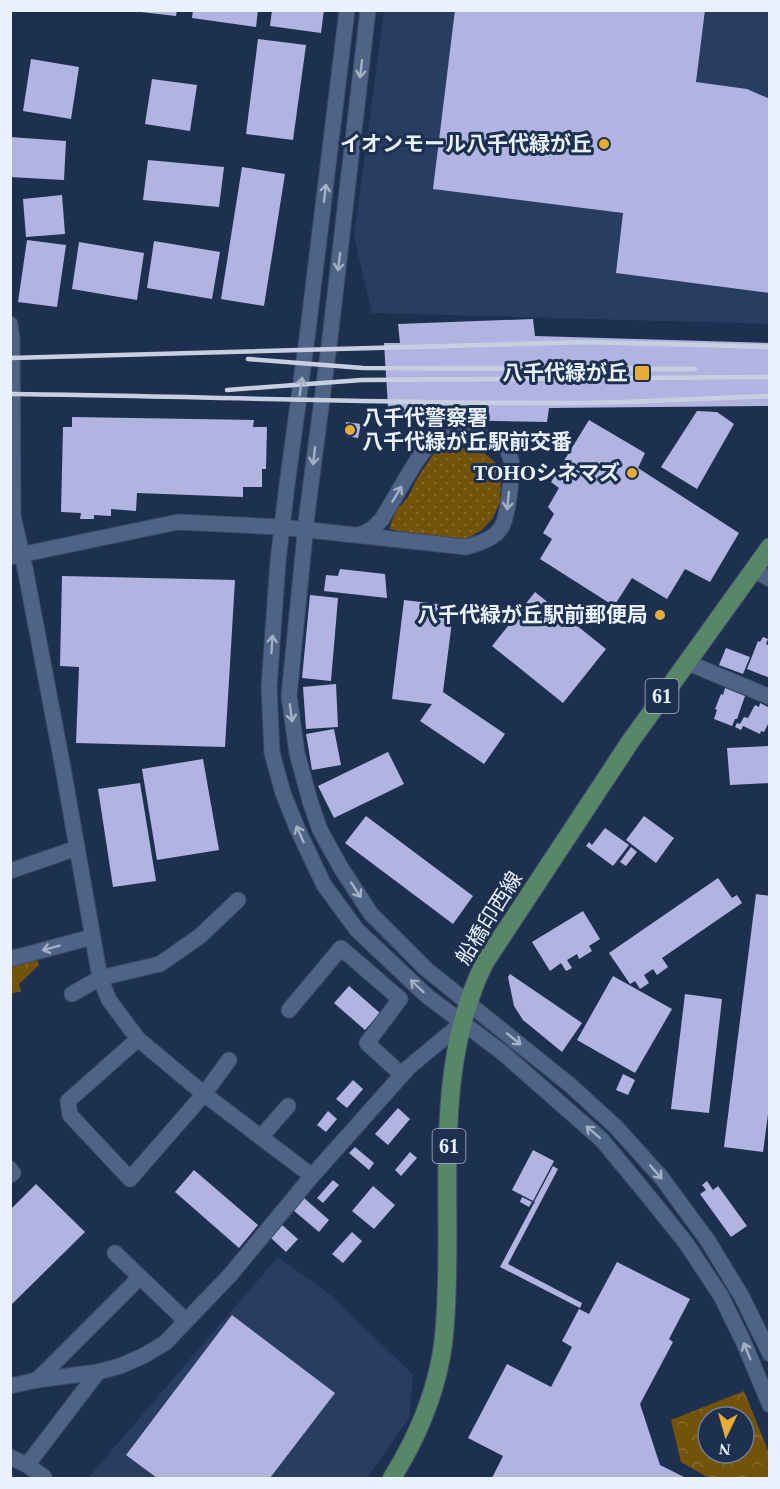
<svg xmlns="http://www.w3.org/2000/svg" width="780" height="1489" font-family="'Times New Roman','Noto Sans JP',serif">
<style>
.built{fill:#283d61}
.park{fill:url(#park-crowns);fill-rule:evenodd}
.garden{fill:url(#garden-dots)}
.building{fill:#b1b4e0}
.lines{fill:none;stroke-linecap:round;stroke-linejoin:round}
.minor-casing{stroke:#3d4b65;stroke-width:17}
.major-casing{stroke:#3d4b65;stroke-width:20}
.minor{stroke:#4e6386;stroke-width:15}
.major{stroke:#588669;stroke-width:18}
.rail{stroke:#c7d0e0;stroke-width:4.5}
.oneway{stroke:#a3b1c7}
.poi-dot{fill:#e6ac36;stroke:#1e3050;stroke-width:2}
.labels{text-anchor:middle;stroke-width:6;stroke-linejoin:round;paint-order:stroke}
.shield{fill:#1e3050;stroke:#acb7c9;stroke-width:1.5}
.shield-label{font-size:20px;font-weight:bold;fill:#e9f1fd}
.poi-label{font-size:21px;font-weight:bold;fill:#e9f1fd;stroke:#1e3050;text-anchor:end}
.street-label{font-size:21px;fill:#e9f1fd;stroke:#1e3050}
</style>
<defs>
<pattern id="park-crowns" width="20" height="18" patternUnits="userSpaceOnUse" patternTransform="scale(1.5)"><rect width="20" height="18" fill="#73530a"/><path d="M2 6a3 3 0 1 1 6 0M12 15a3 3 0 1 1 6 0" fill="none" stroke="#876c2f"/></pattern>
<pattern id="garden-dots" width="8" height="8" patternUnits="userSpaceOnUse" patternTransform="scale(1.5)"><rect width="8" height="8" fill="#73530a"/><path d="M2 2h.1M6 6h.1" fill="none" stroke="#876c2f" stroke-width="1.8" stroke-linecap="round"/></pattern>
</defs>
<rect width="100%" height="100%" fill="#1e3050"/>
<g class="built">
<polygon points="384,11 769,11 769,324 372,313 354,237"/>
<polygon points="278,1257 332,1296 413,1375 409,1418 367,1478 88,1478"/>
</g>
<g class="park">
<polygon points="35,954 39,965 19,984 21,991 11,994 11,961"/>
<path d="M744,1391L769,1453V1478H709L681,1462L671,1420ZM708,1417H744V1453H708Z"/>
</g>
<polygon class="garden" points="446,447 479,449 495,462 501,478 500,502 493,518 482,530 468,538 451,540 389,529 396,511 408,497 418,477 436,450"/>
<g class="building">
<polygon points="141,10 177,10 176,16 141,12"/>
<polygon points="193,10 258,10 256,27 192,18"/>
<polygon points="272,10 324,10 321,33 270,26"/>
<polygon points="455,10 705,10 696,82 747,89 770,99 770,293 616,273 623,213 433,189"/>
<polygon points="258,39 306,45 293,140 246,134"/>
<polygon points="31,59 79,67 71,119 23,111"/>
<polygon points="152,79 197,85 190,131 145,124"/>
<polygon points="10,137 66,141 64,180 10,177"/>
<polygon points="148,160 224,167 219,207 143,200"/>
<polygon points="242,167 285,174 264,306 221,299"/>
<polygon points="62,195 65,234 26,237 23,199"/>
<polygon points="27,240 66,245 57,307 18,302"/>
<polygon points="154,241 220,252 212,299 147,288"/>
<polygon points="79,242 144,253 137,300 72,289"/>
<polygon points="533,319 535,336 770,343 770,406 549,408 547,422 400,419 400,407 388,407 384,343 400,343 398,324"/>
<polygon points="697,411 717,412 734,424 697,489 661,467"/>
<polygon points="72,417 254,420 253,427 267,427 266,469 262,469 262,487 243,487 243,497 137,493 136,511 111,509 111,516 94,515 94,519 80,519 81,513 61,512 63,427 72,427"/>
<polygon points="589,420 645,453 638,468 739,533 710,582 685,569 667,599 632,578 614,606 540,559 552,539 543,533 554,514 548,507 559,488 551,482"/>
<polygon points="346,422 361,424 358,438 346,436"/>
<polygon points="340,569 385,574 387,598 324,591 326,575 338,576"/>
<polygon points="62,576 235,580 225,747 76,743 79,667 60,666"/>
<polygon points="535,592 606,649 563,703 492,646"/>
<polygon points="310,595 338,598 331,681 302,678"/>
<polygon points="404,600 454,606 443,692 505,734 484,764 420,721 432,704 392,699"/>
<polygon points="763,637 768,639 766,644 770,646 770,678 747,669 758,641 760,642"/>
<polygon points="726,648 750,657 743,674 719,665"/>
<polygon points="336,684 338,727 306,729 303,687"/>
<polygon points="725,688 745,696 737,719 735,719 732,726 714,719 717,710 715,709 721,694 723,695"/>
<polygon points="760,703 770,708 770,720 764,732 761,731 760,734 743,726 741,730 735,727 737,723 740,724 744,717 748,718 755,705 759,707"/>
<polygon points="334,729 341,765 312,770 306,734"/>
<polygon points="770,746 770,783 730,785 727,748"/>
<polygon points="388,752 404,784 334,818 318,786"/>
<polygon points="203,759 219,850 157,860 142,769"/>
<polygon points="140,783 156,881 113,887 98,789"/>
<polygon points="366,816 473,896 453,924 345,843"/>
<polygon points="644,816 674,838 656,863 626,840"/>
<polygon points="605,828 629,845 613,866 586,846 589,842 592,845"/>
<polygon points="631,847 637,852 626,866 620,862"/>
<polygon points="718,878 732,898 737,895 742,903 662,958 668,967 657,975 653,969 644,975 649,983 640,989 635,981 630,984 609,953"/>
<polygon points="756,894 770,896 770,1099 763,1152 724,1147"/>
<polygon points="583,911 600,939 589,946 592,951 579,959 577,954 567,960 572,968 566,971 561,963 550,971 532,942"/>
<polygon points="510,974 582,1023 562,1052 523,1020 514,1006 508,977"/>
<polygon points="613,976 672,1009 635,1073 577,1040"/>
<polygon points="349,986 380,1013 365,1030 334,1003"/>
<polygon points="685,994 722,999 709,1113 671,1109"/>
<polygon points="623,1074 635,1080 628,1095 616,1090"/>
<polygon points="353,1080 363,1089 347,1108 336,1099"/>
<polygon points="398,1108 410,1119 388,1145 375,1134"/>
<polygon points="328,1111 337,1119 326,1132 317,1125"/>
<polygon points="355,1147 374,1163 369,1170 349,1153"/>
<polygon points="533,1150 554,1161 533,1201 512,1190"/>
<polygon points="410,1152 417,1158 401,1176 395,1170"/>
<polygon points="553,1166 558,1169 508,1264 582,1303 580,1308 500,1267 534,1203 536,1204 534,1202"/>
<polygon points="194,1170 258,1225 239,1248 175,1192"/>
<polygon points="333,1180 339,1185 323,1203 317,1198"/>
<polygon points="707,1181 713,1190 718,1186 747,1226 731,1237 700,1194 706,1190 702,1185"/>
<polygon points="36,1184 85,1232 10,1306 10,1210"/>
<polygon points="373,1186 395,1205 374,1229 352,1211"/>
<polygon points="522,1197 532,1202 529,1207 520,1202"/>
<polygon points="304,1198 329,1220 319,1232 293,1210"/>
<polygon points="282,1225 298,1239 286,1252 271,1238"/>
<polygon points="352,1232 362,1241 343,1263 332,1254"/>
<polygon points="617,1262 690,1299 669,1339 673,1342 640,1404 660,1465 686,1478 492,1478 503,1456 468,1438 507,1364 551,1387 572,1347 562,1341 579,1309 589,1314"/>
<polygon points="232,1315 335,1393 270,1478 157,1478 126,1455"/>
</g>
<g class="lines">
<g class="minor-casing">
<g id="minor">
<polyline points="347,10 307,338 287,485 278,561 269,687 272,753 283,793 297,828 324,885 357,930 427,996 503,1053 602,1140 645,1192 686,1243 721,1296 743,1341 770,1405"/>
<polyline points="368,10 330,338 307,514 289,696 297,753 310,801 320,830 341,868 371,914 426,969 570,1085 616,1127 661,1177 708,1241 742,1297 770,1354"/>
<polyline points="10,324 12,340 13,516 25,568 63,768 100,978 109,1000 138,1039 204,1094 312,1176"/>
<path d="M10,557L178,522L281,527L466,547C478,544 494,539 501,528C508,518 513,472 511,460C510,454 505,445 499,441C491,436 477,437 468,436C454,435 440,436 429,445C420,454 414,465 408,475C399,490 391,504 382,519C375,527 369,532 358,535"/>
<polyline points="754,570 770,579"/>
<polyline points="686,662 770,697"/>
<polyline points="10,871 77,848"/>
<polyline points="10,959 92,937"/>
<polyline points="72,994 100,978 160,964 200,936 238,900"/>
<polyline points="289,1010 341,948 400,999 367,1043 402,1075"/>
<polyline points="138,1039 68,1101 70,1115 130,1179 204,1094 229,1060"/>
<polyline points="261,1137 288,1106"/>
<polyline points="10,1169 13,1173 10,1175"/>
<polyline points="115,1253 186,1321"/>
<polyline points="37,1380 140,1277"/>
<polyline points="10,1386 37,1380 98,1372 120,1366 143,1356 165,1343 231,1274 312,1176 409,1067 462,1023"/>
<polyline points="10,1457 27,1465 44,1477"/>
<polyline points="27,1465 98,1372"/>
</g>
</g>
<g class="major-casing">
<path id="major" d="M392,1478C415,1441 433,1401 441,1357C446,1331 446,1305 447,1280C450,1174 436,1060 485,962L630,742L770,547"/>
</g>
<use href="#minor" class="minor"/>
<use href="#major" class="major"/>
<g class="rail">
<polyline points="10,358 587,342 770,347"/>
<polyline points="248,359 363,368 695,369"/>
<polyline points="227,390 362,380 770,377"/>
<path d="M10,394C201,396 392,404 583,403C645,402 708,398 770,396"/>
</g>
</g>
<defs><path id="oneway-shaft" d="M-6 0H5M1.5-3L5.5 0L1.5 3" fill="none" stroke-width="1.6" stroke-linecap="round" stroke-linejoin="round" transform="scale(1.5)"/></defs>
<g class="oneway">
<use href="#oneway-shaft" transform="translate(361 69) rotate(97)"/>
<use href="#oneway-shaft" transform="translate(325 193) rotate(-83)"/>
<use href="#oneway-shaft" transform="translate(339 262) rotate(97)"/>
<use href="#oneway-shaft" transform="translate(301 386) rotate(-82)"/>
<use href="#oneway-shaft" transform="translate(314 456) rotate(97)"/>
<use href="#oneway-shaft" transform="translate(397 494) rotate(-59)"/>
<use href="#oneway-shaft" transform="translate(508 501) rotate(96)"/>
<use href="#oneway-shaft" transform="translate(272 644) rotate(-86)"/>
<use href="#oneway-shaft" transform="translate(291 713) rotate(82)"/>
<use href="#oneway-shaft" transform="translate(300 834) rotate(-114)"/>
<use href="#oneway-shaft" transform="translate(356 890) rotate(57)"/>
<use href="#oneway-shaft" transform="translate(51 948) rotate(165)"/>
<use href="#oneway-shaft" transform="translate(417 986) rotate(-137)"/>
<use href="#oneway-shaft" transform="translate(514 1039) rotate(39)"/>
<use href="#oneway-shaft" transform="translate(593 1132) rotate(-139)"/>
<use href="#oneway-shaft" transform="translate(656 1172) rotate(49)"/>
<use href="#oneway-shaft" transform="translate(747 1351) rotate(-112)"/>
</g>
<g class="poi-dot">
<circle cx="604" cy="144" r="6"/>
<rect x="634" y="365" width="16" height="16" rx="3"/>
<circle cx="350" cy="430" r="6"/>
<circle cx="632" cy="473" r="6"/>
<circle cx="660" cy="615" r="6"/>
</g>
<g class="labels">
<g class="shield">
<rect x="645.5" y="679" width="33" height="34" rx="4.5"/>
<rect x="432.5" y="1129" width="33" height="34" rx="4.5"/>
</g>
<g class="shield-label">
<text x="662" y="703">61</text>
<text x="449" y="1153">61</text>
</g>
<g class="poi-label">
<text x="592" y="151">イオンモール八千代緑が丘</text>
<text x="628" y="380">八千代緑が丘</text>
<text x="362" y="425" text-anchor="start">八千代警察署<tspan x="362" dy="24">八千代緑が丘駅前交番</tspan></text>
<text x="620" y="480">TOHOシネマズ</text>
<text x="648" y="622">八千代緑が丘駅前郵便局</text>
</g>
<g class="street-label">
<text transform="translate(489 918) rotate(-58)" y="7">船橋印西線</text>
</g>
</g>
<rect width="780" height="1489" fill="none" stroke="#e9f1fd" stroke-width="24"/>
<g transform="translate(726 1435) rotate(185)"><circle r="28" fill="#1e3050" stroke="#6f7d95" stroke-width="1.5"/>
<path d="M0-4.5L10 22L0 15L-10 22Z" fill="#e6ac36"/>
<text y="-9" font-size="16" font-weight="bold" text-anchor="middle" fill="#e9f1fd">N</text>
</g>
</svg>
